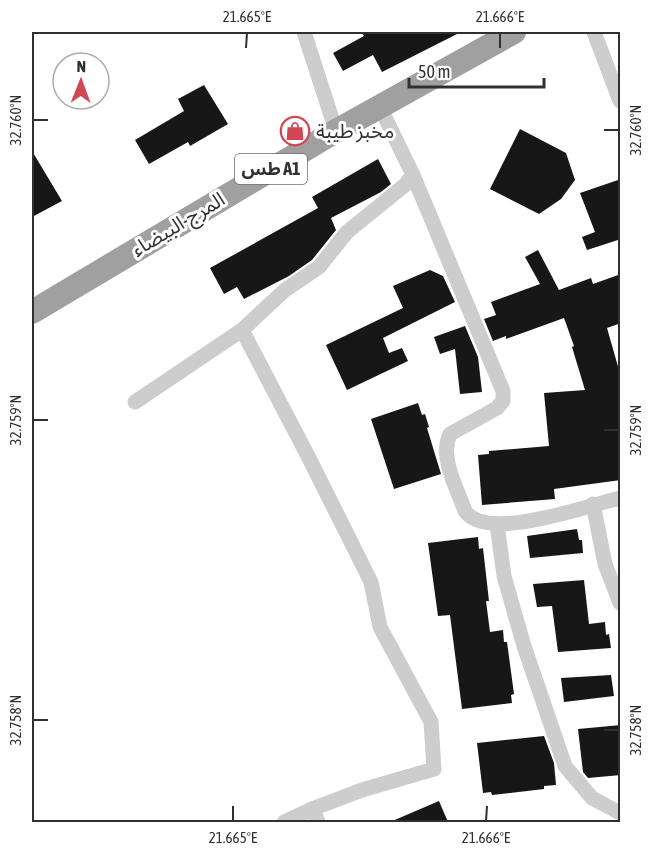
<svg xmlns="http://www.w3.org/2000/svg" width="652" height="854" font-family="'Asap Condensed','Noto Sans Arabic',sans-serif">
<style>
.building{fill:#171717}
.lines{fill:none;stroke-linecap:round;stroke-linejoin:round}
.minor{stroke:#cdcdcd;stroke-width:15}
.trunk{stroke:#a0a0a0;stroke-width:24}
.ticks{fill:none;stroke:#303030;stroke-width:2}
.labels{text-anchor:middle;stroke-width:6;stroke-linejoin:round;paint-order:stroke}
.shield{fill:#fff;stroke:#6e6e6e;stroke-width:1.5}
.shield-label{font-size:18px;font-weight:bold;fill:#303030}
.poi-label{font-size:20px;fill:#303030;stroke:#fff;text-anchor:start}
.street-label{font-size:20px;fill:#303030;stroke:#fff}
.neatline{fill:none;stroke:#303030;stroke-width:2}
.ticks-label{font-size:15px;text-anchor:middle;fill:#303030}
</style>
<rect width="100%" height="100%" fill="#fff"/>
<g class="building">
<polygon points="361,32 461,32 382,72 373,55 343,71 333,53 364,36"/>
<polygon points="204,85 228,124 190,146 188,142 149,164 135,140 184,111 178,99"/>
<polygon points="520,129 566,153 575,180 561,199 539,214 490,189"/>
<polygon points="32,151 62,201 32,217"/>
<polygon points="378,159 391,184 381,192 331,218 336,230 312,260 289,276 244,299 237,287 224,294 210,268 318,208 312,197"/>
<polygon points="621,179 621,239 587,250 582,237 595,232 580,193"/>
<polygon points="538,250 559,290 591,278 593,284 621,274 621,323 607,328 621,377 621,480 554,489 555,499 482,505 478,455 489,454 489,451 549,446 544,393 585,390 572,347 574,346 564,318 506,339 506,336 493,341 484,319 496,315 491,302 540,284 525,257"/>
<polygon points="430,270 443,276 455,302 383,338 389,353 402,348 408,361 347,390 326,345 403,308 393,286"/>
<polygon points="465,326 478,357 482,392 460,394 455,349 440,354 434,337"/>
<polygon points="418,403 422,415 425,414 429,427 427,428 441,474 394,489 371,419"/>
<polygon points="577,529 579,540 582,540 583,553 530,558 527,536"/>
<polygon points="478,537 479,549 483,548 489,601 486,601 490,632 503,630 504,642 507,642 514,694 511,695 512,703 462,709 450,615 438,616 428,543"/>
<polygon points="584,580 589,624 605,622 606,635 609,634 611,648 558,652 552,606 537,607 533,584"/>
<polygon points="611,675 614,696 564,702 561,678"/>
<polygon points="621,725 621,775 588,778 583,772 578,729"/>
<polygon points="544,736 554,763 556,785 544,786 544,789 492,795 491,792 483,793 477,743"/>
<polygon points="439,801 448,822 390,822"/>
</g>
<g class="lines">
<g class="minor">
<polyline points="304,32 336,131"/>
<polyline points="594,32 620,101"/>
<path d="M380,107L413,175L503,391V401L497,408L450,434C439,457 457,488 465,511C487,543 589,505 620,498"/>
<polyline points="242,330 309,458 371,582 380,627 431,722 434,769 362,790 312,809 318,822"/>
<polyline points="135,402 242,330 285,290 319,267 347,232 405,185 413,175"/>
<polyline points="593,504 605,564 620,603"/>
<polyline points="497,524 504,576 524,646 565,766 592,798 620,813"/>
<polyline points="284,822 312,809"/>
</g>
<polyline class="trunk" points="32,312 336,131 514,32"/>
</g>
<path class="ticks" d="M246,48L247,33M500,48V33M33,120H48M604,130H619M33,420H48M604,430H619M33,720H48M604,730H619M233,821V806M486,821L487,806"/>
<defs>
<g id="shop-ring" transform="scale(1.5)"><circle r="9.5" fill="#fff" stroke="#d24754" stroke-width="1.5"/><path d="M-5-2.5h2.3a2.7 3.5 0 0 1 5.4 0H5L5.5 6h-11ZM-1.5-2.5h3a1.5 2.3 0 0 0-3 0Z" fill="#d24754"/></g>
</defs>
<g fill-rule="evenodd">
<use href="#shop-ring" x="295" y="131"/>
</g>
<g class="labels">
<rect class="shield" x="235" y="154" width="72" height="30" rx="4.5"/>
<g class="shield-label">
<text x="271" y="175">طس A1</text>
</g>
<g class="poi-label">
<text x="316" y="138">مخبز طيبة</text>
</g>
<g class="street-label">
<text transform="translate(178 224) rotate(-31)" y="7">المرج-البيضاء</text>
</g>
</g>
<rect width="652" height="854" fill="none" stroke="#ffffff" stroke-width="66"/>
<g transform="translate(81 81) rotate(1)"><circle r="28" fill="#ffffff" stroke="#acacac" stroke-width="1.5"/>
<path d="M0-4.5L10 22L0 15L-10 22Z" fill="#d24754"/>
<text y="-9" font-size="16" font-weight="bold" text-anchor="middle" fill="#303030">N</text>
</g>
<path d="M409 78v9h135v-9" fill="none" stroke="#303030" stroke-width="3"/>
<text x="418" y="78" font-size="18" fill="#303030" stroke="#ffffff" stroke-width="4.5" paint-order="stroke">50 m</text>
<rect x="33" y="33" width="586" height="788" class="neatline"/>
<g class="ticks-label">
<text x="247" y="22">21.665°E</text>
<text x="500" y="22">21.666°E</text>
<text transform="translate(16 120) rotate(-90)" y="5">32.760°N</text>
<text transform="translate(636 130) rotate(-90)" y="5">32.760°N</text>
<text transform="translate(16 420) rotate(-90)" y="5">32.759°N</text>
<text transform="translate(636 430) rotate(-90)" y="5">32.759°N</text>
<text transform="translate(16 720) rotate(-90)" y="5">32.758°N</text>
<text transform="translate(636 730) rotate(-90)" y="5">32.758°N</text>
<text x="233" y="843">21.665°E</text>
<text x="486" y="843">21.666°E</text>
</g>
</svg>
